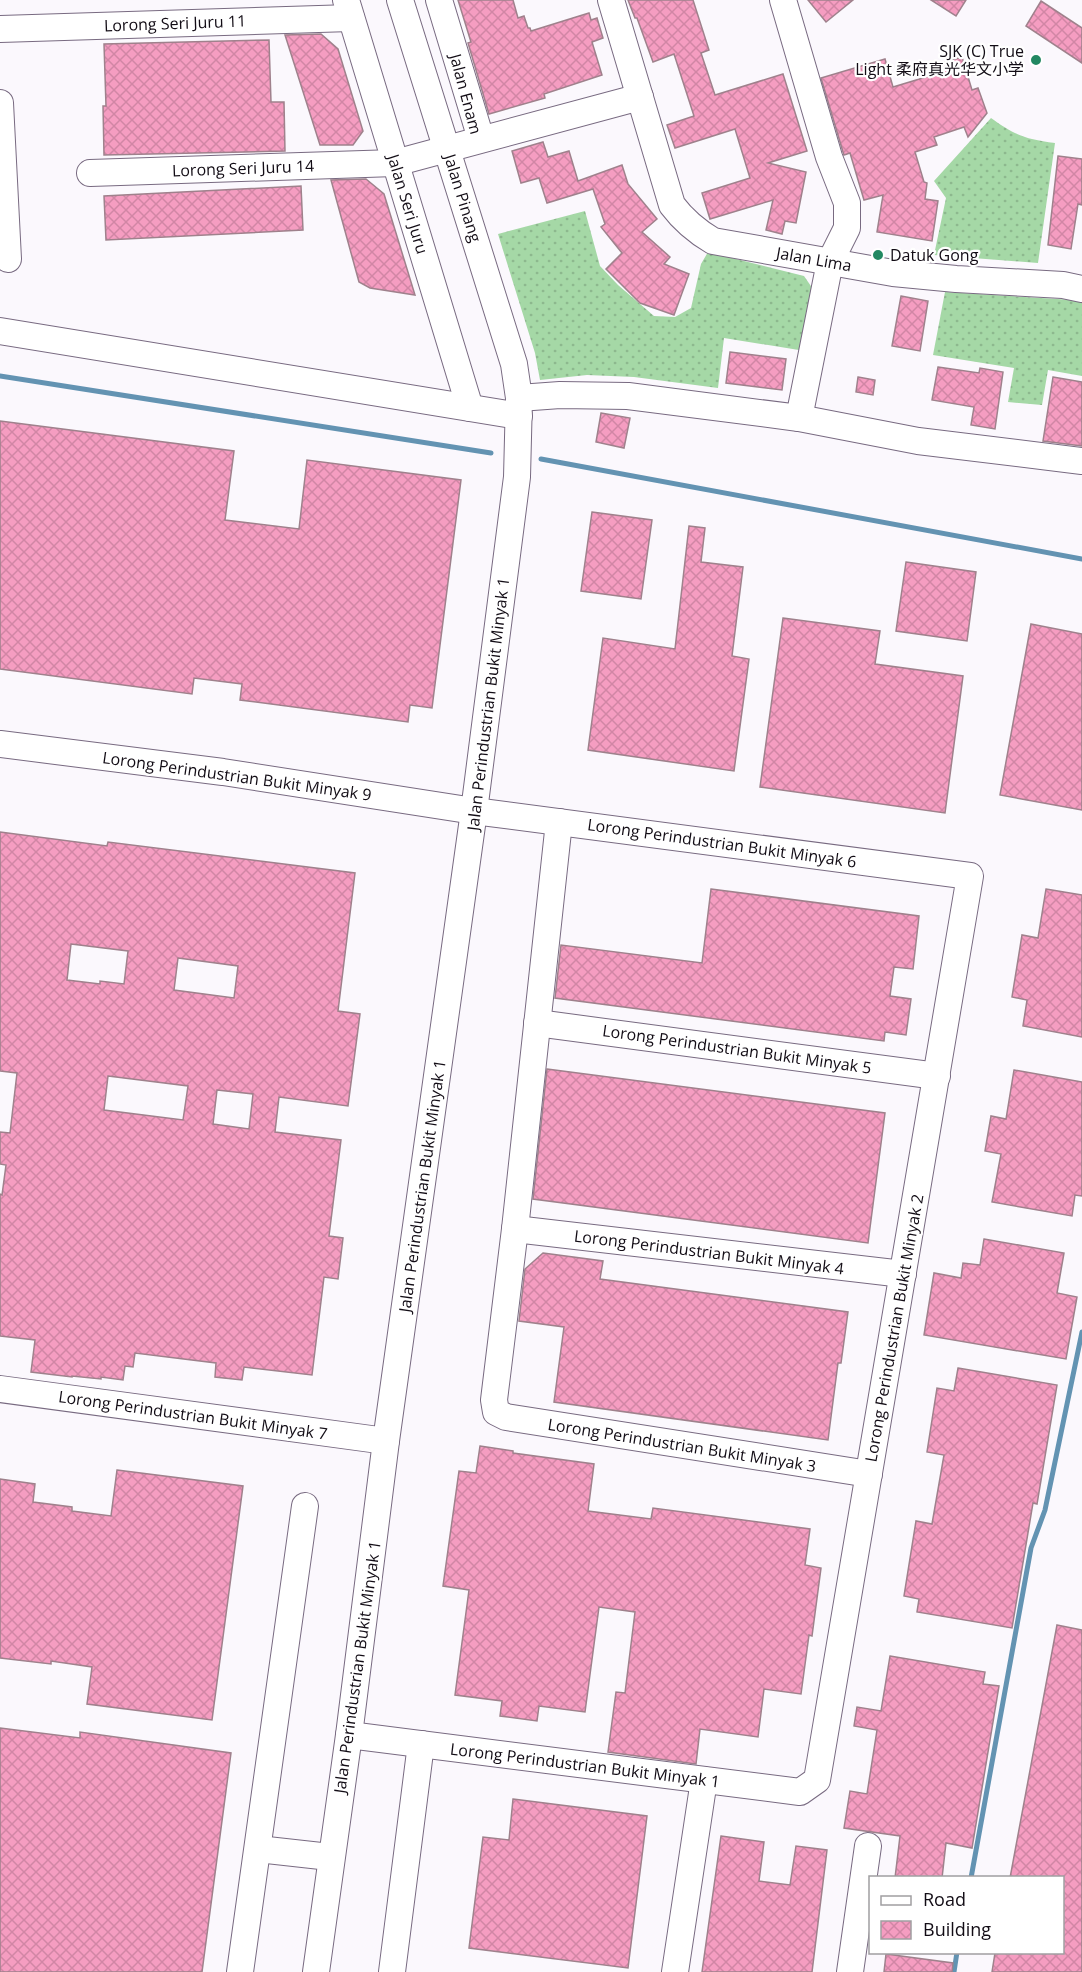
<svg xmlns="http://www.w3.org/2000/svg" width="1082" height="1972" font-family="'Open Sans','Noto Sans SC',sans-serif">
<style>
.grass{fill:url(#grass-dots)}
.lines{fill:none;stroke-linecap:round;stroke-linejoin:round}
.stream{stroke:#6393b2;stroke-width:5}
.building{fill:url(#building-cross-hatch);stroke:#9f818c;stroke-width:1.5;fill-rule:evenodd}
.minor-casing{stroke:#786a81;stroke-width:28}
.minor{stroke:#fff;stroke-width:26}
.poi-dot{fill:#228862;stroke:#fff;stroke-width:2}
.labels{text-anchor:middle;stroke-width:4.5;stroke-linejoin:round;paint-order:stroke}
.street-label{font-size:16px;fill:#120c15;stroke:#fff}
.poi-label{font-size:16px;fill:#120c15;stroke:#fff;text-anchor:end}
</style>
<defs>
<pattern id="grass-dots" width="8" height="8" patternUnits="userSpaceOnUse" patternTransform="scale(1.5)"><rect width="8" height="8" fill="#a5d8a6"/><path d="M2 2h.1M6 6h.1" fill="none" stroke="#8db88e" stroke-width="1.8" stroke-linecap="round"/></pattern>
<pattern id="building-cross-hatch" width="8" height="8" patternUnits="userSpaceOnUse" patternTransform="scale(1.5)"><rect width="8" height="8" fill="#f59dc1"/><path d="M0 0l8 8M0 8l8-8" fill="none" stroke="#d186a5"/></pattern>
</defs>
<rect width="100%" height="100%" fill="#fbf8fd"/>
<g class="grass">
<path d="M991,118C1016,136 1026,139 1055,143L1038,263L934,255L946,198L934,181Z"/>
<polygon points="585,211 600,266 618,285 654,316 675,317 691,308 701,264 708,252 804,276 815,292 805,351 724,338 718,388 634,377 587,375 540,380 535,353 498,234"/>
<polygon points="945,292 1074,300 1082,303 1082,376 1048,370 1042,405 1008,402 1014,368 933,355"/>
</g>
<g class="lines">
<g class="stream">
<polyline points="0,376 491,453"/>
<polyline points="541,459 1082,559"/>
<polyline points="971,1878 1031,1548 1045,1510 1082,1332"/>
<polyline points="954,1972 957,1952"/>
</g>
</g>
<g class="building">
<polygon points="458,0 513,0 518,18 524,16 528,28 530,28 531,31 589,13 591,20 597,18 603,38 592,42 602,75 544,94 545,98 489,114 468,43 471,42"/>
<polygon points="628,0 693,0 709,50 701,53 715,95 783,74 807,151 768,163 806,172 796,223 785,221 782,234 766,230 773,200 710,219 702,193 750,178 735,129 675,148 667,125 694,116 674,54 653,62 637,18 635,18"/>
<polygon points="808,0 853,0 826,22"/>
<polygon points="931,0 966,0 956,16"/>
<polygon points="1041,1 1082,28 1082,63 1026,26"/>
<polygon points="321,34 338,49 363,131 353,145 320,145 285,35"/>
<polygon points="269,40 271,102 284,102 285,151 104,155 103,106 106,106 104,44"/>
<polygon points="962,57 972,90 978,88 987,113 968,137 964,127 934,137 937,145 915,152 924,182 927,183 925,199 938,201 932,241 877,232 883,195 864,200 850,153 844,155 843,152 821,78 885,59 893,87 936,74 933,66"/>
<polygon points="543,142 548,157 569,151 578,181 622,165 628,184 657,219 642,232 670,257 664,264 689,274 674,315 640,303 606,269 622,253 601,227 605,224 593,189 547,203 539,178 521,183 512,151"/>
<polygon points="1058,156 1082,159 1082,205 1078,204 1071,249 1048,245"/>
<polygon points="366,179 384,194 415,295 370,288 359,282 331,180"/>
<polygon points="301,186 303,230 106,240 104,196"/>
<polygon points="901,296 928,301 920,351 892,346"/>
<polygon points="730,352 786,359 782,390 726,383"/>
<polygon points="938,367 979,373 980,368 1003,372 995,429 971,425 974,407 932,400"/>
<polygon points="858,377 875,380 873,395 856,392"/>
<polygon points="1053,377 1082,382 1082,446 1043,441"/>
<polygon points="601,413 630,418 624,448 596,442"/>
<polygon points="0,421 234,451 225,520 299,529 307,460 461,480 432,708 410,705 408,722 240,700 242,684 194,678 192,694 0,669"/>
<polygon points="592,512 652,520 641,599 581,591"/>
<polygon points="689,526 705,528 701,562 743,567 732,656 749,659 734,771 588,750 603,638 675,649"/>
<polygon points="906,562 976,572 967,641 896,631"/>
<polygon points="783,618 880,631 875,664 963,676 945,813 760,787"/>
<polygon points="1031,624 1082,634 1082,810 1000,795"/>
<path d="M0,832L107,846L108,842L355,873L338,1011L360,1014L348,1106L279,1097L275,1132L341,1140L329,1236L343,1238L338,1279L324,1277L312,1375L244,1367L242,1380L215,1377L216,1363L135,1353L133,1367L125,1366L123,1380L101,1377V1379L72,1376V1377L31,1372L35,1340L0,1336V1194L2,1195L6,1165L0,1164V1132L10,1133L17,1073L0,1071ZM71,944L128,951L124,984L100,981V984L67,980ZM178,958L238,966L234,998L174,990ZM108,1076L188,1086L183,1120L104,1110ZM217,1090L253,1094L249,1129L213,1124Z"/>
<polygon points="711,889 919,916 913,969 894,967 890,996 911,999 906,1035 885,1032 884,1041 555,998 561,945 702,963"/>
<polygon points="1046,889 1082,895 1082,1037 1023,1026 1027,1000 1012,997 1022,935 1038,938"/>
<polygon points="547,1069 885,1113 868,1243 533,1199"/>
<polygon points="1014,1070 1082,1082 1082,1196 1075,1195 1072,1216 992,1202 1001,1154 985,1151 991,1116 1006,1119"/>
<polygon points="984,1239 1064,1253 1057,1293 1077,1297 1066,1359 924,1335 934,1273 961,1278 963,1263 980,1265"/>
<polygon points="543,1253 603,1261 600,1279 848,1312 841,1363 838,1363 828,1440 554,1402 564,1327 519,1321 525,1269"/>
<polygon points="958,1368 1057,1385 1037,1504 1033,1503 1012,1628 917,1612 919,1599 904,1596 916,1521 932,1524 944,1455 927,1452 937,1388 954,1391"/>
<polygon points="480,1446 513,1451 513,1453 594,1464 588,1511 651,1519 653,1508 810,1529 805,1565 821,1568 812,1636 809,1635 801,1694 764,1689 758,1737 700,1729 696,1764 608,1752 616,1692 625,1693 635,1612 599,1607 585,1712 539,1706 537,1721 500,1716 502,1701 455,1695 469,1590 443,1586 459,1471 476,1473"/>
<polygon points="117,1470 243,1486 212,1720 87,1704 92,1667 51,1661 51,1664 0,1658 0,1479 35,1484 33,1502 72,1507 72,1511 111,1516"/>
<polygon points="1057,1625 1082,1630 1082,1972 992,1972 995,1953 1062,1953 1062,1878 1010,1878"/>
<polygon points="890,1656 985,1672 983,1684 999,1686 972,1848 946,1843 942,1878 895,1878 900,1836 844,1828 850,1791 867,1794 877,1730 854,1726 857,1707 881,1711"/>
<polygon points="0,1728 80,1738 80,1732 231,1753 202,1972 0,1972"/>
<polygon points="513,1799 647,1816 628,1968 469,1948 483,1837 509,1840"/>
<polygon points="721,1836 764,1842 759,1881 790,1885 796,1846 827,1850 812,1972 702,1972"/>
<polygon points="886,1954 953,1963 952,1972 884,1972"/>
</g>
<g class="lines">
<g class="minor-casing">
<g id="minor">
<polyline points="346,0 470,408"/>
<polyline points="439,0 481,139"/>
<path d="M611,0L672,205C684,221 696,231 713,241L893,273L956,279L1063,285L1082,289"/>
<polyline points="783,0 829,157 847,203 847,228 830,262 799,418"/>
<polyline points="0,29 351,18"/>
<polyline points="0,103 8,259"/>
<polyline points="90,173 395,163 640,97"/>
<polyline points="0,331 519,416"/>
<polyline points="519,398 560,395 628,396 799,418 918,441 1082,461"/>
<polyline points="0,744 223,772 474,811 970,876 817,1780 800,1792 349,1735"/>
<polyline points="559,822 515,1229 494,1400 496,1412 506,1417 869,1474"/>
<polyline points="537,1023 937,1076"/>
<polyline points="515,1229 903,1274"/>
<polyline points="0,1389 386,1441"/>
<polyline points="258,1849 330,1857"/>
<polyline points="240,1972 305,1506"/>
<polyline points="316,1972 349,1735 386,1441 474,811 517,477 519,398 514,364 400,0"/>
<polyline points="392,1972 421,1744"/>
<polyline points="675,1972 704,1780"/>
<polyline points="850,1972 868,1846"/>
</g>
</g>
<use href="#minor" class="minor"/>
</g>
<g class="poi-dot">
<circle cx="1036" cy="60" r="6"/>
<circle cx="878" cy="255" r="6"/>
</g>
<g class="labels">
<g class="street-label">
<text transform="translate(175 23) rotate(-2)" y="6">Lorong Seri Juru 11</text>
<text transform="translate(466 94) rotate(75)" y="6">Jalan Enam</text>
<text transform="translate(243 168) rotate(-2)" y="6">Lorong Seri Juru 14</text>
<text transform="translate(463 198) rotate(73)" y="6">Jalan Pinang</text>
<text transform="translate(408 204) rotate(73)" y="6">Jalan Seri Juru</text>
<text transform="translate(814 259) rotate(10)" y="6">Jalan Lima</text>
<text transform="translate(488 704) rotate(-83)" y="6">Jalan Perindustrian Bukit Minyak 1</text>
<text transform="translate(237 776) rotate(8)" y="6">Lorong Perindustrian Bukit Minyak 9</text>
<text transform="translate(722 843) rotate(8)" y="6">Lorong Perindustrian Bukit Minyak 6</text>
<text transform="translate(737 1049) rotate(8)" y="6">Lorong Perindustrian Bukit Minyak 5</text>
<text transform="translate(422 1186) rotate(-82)" y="6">Jalan Perindustrian Bukit Minyak 1</text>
<text transform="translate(709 1252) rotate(7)" y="6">Lorong Perindustrian Bukit Minyak 4</text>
<text transform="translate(894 1328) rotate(-80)" y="6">Lorong Perindustrian Bukit Minyak 2</text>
<text transform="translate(193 1415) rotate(8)" y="6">Lorong Perindustrian Bukit Minyak 7</text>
<text transform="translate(682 1445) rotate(9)" y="6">Lorong Perindustrian Bukit Minyak 3</text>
<text transform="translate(357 1667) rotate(-82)" y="6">Jalan Perindustrian Bukit Minyak 1</text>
<text transform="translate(585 1765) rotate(7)" y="6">Lorong Perindustrian Bukit Minyak 1</text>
</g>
<g class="poi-label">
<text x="1024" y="57">SJK (C) True<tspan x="1024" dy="18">Light 柔府真光华文小学</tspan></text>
<text x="890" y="261" text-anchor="start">Datuk Gong</text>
</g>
</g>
<rect x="869" y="1876" width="195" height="78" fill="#ffffff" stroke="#a09ea1" stroke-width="1.5"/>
<rect x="881" y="1896" width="30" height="9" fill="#ffffff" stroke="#a09ea1" stroke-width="1.5"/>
<text x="923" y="1906" font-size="18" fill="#120c15">Road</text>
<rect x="881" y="1921" width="30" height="18" fill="url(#building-cross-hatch)" stroke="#a09ea1" stroke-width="1.5"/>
<text x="923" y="1936" font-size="18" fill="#120c15">Building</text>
</svg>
